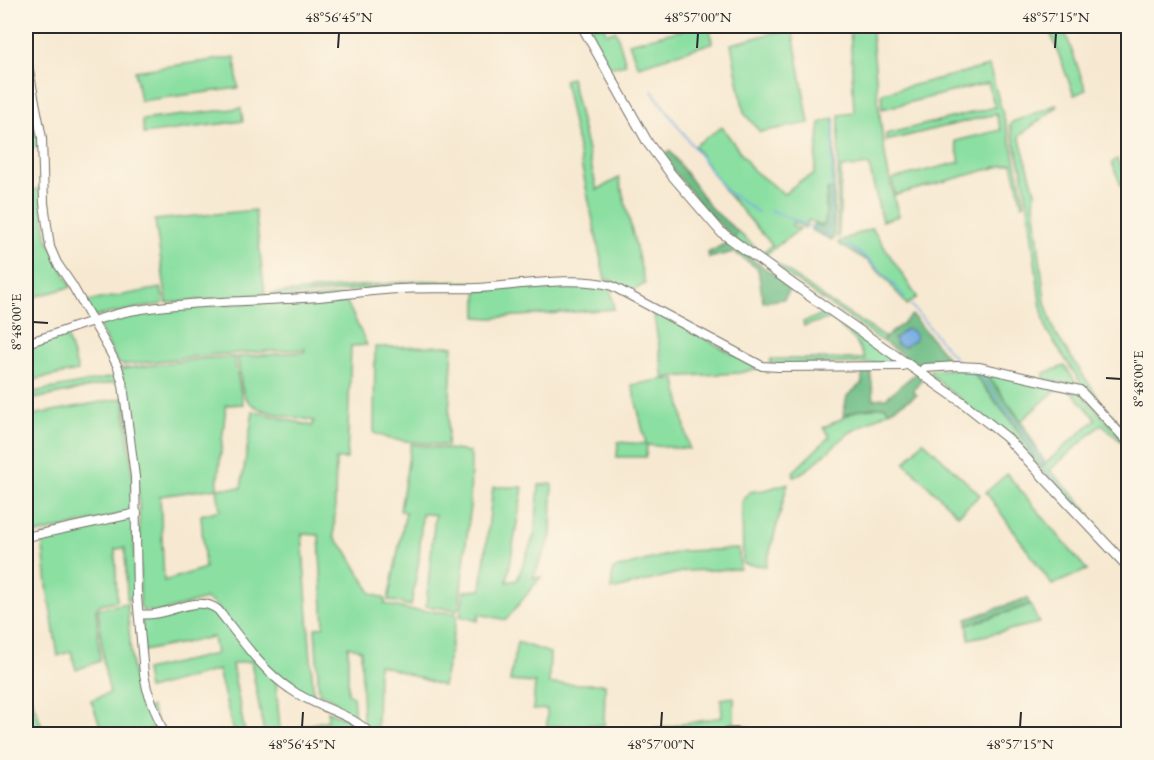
<svg xmlns="http://www.w3.org/2000/svg" width="1154" height="760" font-family="'EB Garamond',serif">
<style>
.green{fill:#8adfa1;stroke:#5a8566;stroke-width:1.5;fill-rule:evenodd}
.forest{fill:#6fbe87;stroke:#4d7459;stroke-width:1.5}
.water{fill:#75ace4;stroke:#506c88;stroke-width:1.5}
.lines{fill:none;stroke-linecap:round;stroke-linejoin:round}
.stream{stroke:#75ace4;stroke-width:1.5}
.minor-casing{stroke:#726e65;stroke-width:10}
.major-casing{stroke:#726e65;stroke-width:11}
.minor{stroke:#fff;stroke-width:8}
.major{stroke:#fff;stroke-width:9}
.ticks{fill:none;stroke:#2b2b2b;stroke-width:2}
.neatline{fill:none;stroke:#2b2b2b;stroke-width:2}
.ticks-label{font-size:15px;text-anchor:middle;fill:#2b2b2b}
</style>
<rect width="100%" height="100%" fill="#fcf5e5"/>
<filter id="ink" filterUnits="userSpaceOnUse"><feTurbulence type="fractalNoise" baseFrequency=".0167" numOctaves="2"/><feDisplacementMap in="SourceGraphic" scale="12" xChannelSelector="R" yChannelSelector="G"/><feConvolveMatrix kernelMatrix="1 2 1 2 8 2 1 2 1" color-interpolation-filters="sRGB"/></filter>
<filter id="wash" filterUnits="userSpaceOnUse"><feTurbulence type="fractalNoise" baseFrequency=".008" numOctaves="4" result="noise"/><feDisplacementMap in="SourceGraphic" scale="24" xChannelSelector="R" yChannelSelector="G"/><feGaussianBlur stdDeviation="1.35" result="paint"/><feColorMatrix in="noise" values="0 0 0 0 0 0 0 0 0 0 0 0 0 0 0 0 0 1.4 0 .05"/><feComposite in="paint" operator="in"/></filter>
<g filter="url(#wash)">
<rect width="100%" height="100%" fill="#f7e9d1"/>
<g class="green">
<polygon points="585,26 604,26 606,33 616,31 626,64 608,68"/>
<polygon points="699,26 710,26 712,43 639,66 637,64 629,43"/>
<path d="M850,26H871C878,89 880,155 899,216L882,221L869,165L841,168L839,237H837L839,115L854,113Z"/>
<polygon points="1048,26 1063,26 1086,90 1074,95"/>
<polygon points="792,28 809,123 760,132 744,113 731,44"/>
<polygon points="235,57 238,88 140,101 135,71"/>
<polygon points="989,66 1013,149 1025,204 1022,205 1012,163 895,195 892,179 960,162 955,141 1001,130 996,114 886,141 886,134 995,107 988,83 882,109 882,93"/>
<polygon points="571,78 597,190 619,178 645,284 630,292 608,279 605,280 564,80"/>
<polygon points="32,98 40,146 26,150 26,100"/>
<polygon points="1056,105 1057,107 1019,136 1035,192 1034,204 1045,302 1055,333 1103,405 1128,433 1128,439 1106,416 1081,383 1047,331 1040,302 1028,204 1022,170 1010,126 1012,122"/>
<polygon points="241,108 243,121 144,134 142,120"/>
<polygon points="834,118 834,190 827,190 825,224 821,226 808,220 805,228 793,222 792,226 800,229 765,255 833,304 885,337 882,341 734,238 738,232 762,253 772,245 725,191 694,146 722,127 753,170 784,194 800,181 814,175 820,123"/>
<polygon points="1117,159 1128,185 1128,202 1112,163"/>
<polygon points="41,188 46,235 71,287 26,299 26,192"/>
<polygon points="255,210 265,295 167,303 155,220"/>
<polygon points="872,228 917,297 907,305 885,278 868,261 839,244 838,242"/>
<polygon points="422,281 473,282 472,286 373,289 373,285"/>
<polygon points="370,285 369,289 270,298 270,294"/>
<polygon points="569,286 610,287 614,309 491,318 477,317 477,291 513,287"/>
<polygon points="161,288 164,302 162,304 92,317 84,302"/>
<path d="M344,296L367,345L351,346L347,459H336L334,538L346,550L371,593L385,599V604L409,610L455,613L457,616L443,686L378,664L377,734L363,723L361,650L348,646V693L353,697L355,718L334,708L335,701L319,693L315,628L324,626L319,535L302,534L314,701L273,674L213,603L205,599L161,612L143,611L140,604L139,499L121,369L207,358L234,357L243,404L226,405L217,488H241L253,411L312,426L314,421C295,416 252,415 244,395C240,383 240,369 237,357L304,352L305,349L209,355L123,365L118,363L96,321L166,308ZM217,488L220,510L201,515L205,568L164,581L160,496Z"/>
<polygon points="653,310 759,368 739,373 669,377 665,379 676,380 689,449 647,445 646,457 617,457 618,442 646,444 632,385 664,379"/>
<polygon points="829,312 903,363 770,364 771,359 865,359 856,341 831,318 804,326 803,322"/>
<polygon points="66,334 78,371 26,381 26,346"/>
<polygon points="453,346 447,446 390,439 374,433 375,347"/>
<polygon points="1065,366 1077,384 1076,386 1044,379 1044,373"/>
<polygon points="970,369 1014,425 1033,456 1031,459 929,373 931,370"/>
<polygon points="985,371 1058,388 1021,421"/>
<polygon points="118,376 120,381 34,399 33,392"/>
<polygon points="1072,392 1081,393 1128,444 1128,448 1102,424 1050,470 1087,510 1083,514 1040,468 1096,419"/>
<polygon points="123,398 133,479 132,512 26,536 26,416"/>
<polygon points="885,406 889,411 849,433 808,469 794,477 793,472 830,436 823,428 858,410"/>
<polygon points="923,441 980,495 958,515 905,463"/>
<polygon points="411,444 469,452 471,456 470,509 459,607 457,610 426,606 435,515 422,513 419,559 411,606 388,600 406,512 400,511"/>
<polygon points="1007,474 1087,570 1052,585 986,492"/>
<polygon points="788,483 766,566 743,564 742,502 749,492 765,490"/>
<polygon points="552,484 551,536 533,578 541,577 506,620 479,614 478,621 460,616 464,591 481,590 493,487 523,487 507,582 517,580 535,533 539,485"/>
<polygon points="124,518 131,519 134,525 135,598 127,600 125,548 115,549 117,601 101,604 96,609 100,661 76,670 71,651 58,656 48,594 42,537"/>
<polygon points="739,549 740,569 686,571 611,590 613,569 682,551"/>
<polygon points="127,603 132,668 142,711 151,707 158,726 141,734 85,734 101,728 91,700 110,693 104,667 98,610 101,608"/>
<polygon points="202,605 217,613 276,682 280,730 264,733 251,661 232,664 245,734 234,734 218,670 148,689 145,670 216,654 213,637 143,651 141,620"/>
<polygon points="1030,605 1039,623 969,639 967,625"/>
<polygon points="517,642 550,653 549,684 605,684 604,725 547,727 547,709 533,710 535,683 510,681"/>
<polygon points="26,673 28,690 45,734 26,734"/>
<polygon points="734,697 734,726 732,729 705,734 629,734 722,717 721,699"/>
<polygon points="328,711 355,723 354,734 304,734 300,727 328,720"/>
</g>
<g class="forest">
<polygon points="670,151 710,207 738,232 734,238 710,215 662,157"/>
<polygon points="827,190 834,190 834,239 832,240 811,230 814,223 821,226 825,224"/>
<polygon points="728,242 791,287 784,299 763,302 758,269 734,252 709,258 708,253"/>
<polygon points="912,315 950,361 949,363 920,364 919,366 882,341"/>
<polygon points="862,369 870,369 874,399 886,398 916,373 923,378 913,391 917,395 889,411 885,406 858,410 843,416 847,396 862,383"/>
<polygon points="970,369 985,371 1021,421 1045,463 1040,468 1031,459 1033,456 1014,425"/>
<polygon points="1027,598 1030,605 967,625 967,619"/>
</g>
<polygon class="water" points="906,329 911,330 915,334 916,339 904,347 897,345 894,339"/>
<g class="lines">
<g class="stream">
<polyline points="652,91 726,191 758,212"/>
<polyline points="770,210 829,234 834,123"/>
<path d="M845,243C870,259 886,274 905,298"/>
<polyline points="911,305 958,362"/>
<polyline points="962,372 976,373 985,381 1021,430 1050,475 1104,534"/>
</g>
</g>
</g>
<g filter="url(#ink)">
<g class="lines">
<g class="minor-casing">
<g id="minor">
<polyline points="26,55 42,138 44,203 50,247 57,263 72,285 109,350 118,367 123,385 135,477 137,596 144,674 147,689 164,734"/>
<path d="M26,343C61,333 94,318 130,311C187,301 245,302 303,298C330,297 357,292 385,290C415,287 446,289 476,288C515,286 576,275 612,286L762,366L778,367L903,366L907,363"/>
<polyline points="921,373 924,368 957,366 979,367 1080,390 1128,442"/>
<polyline points="26,537 137,513"/>
<path d="M139,614C166,619 196,592 218,610C240,637 260,669 290,689C316,708 348,711 371,734"/>
<polyline points="712,734 734,732 757,734"/>
</g>
</g>
<g class="major-casing">
<polyline id="major" points="582,26 648,143 671,174 721,232 794,285 962,402 1006,437 1128,567"/>
</g>
<use href="#minor" class="minor"/>
<use href="#major" class="major"/>
</g>
</g>
<path class="ticks" d="M338,48L339,33M697,48L698,33M1055,48L1056,33M33,322L48,323M1106,378L1121,379M302,727L303,712M661,727L662,712M1020,727L1021,712"/>
<rect width="1154" height="760" fill="none" stroke="#fcf5e5" stroke-width="66"/>
<rect x="33" y="33" width="1088" height="694" class="neatline"/>
<g class="ticks-label">
<text x="339" y="22">48°56'45"N</text>
<text x="698" y="22">48°57'00"N</text>
<text x="1056" y="22">48°57'15"N</text>
<text transform="translate(16 322) rotate(-90)" y="5">8°48'00"E</text>
<text transform="translate(1138 379) rotate(-90)" y="5">8°48'00"E</text>
<text x="302" y="749">48°56'45"N</text>
<text x="661" y="749">48°57'00"N</text>
<text x="1020" y="749">48°57'15"N</text>
</g>
</svg>
